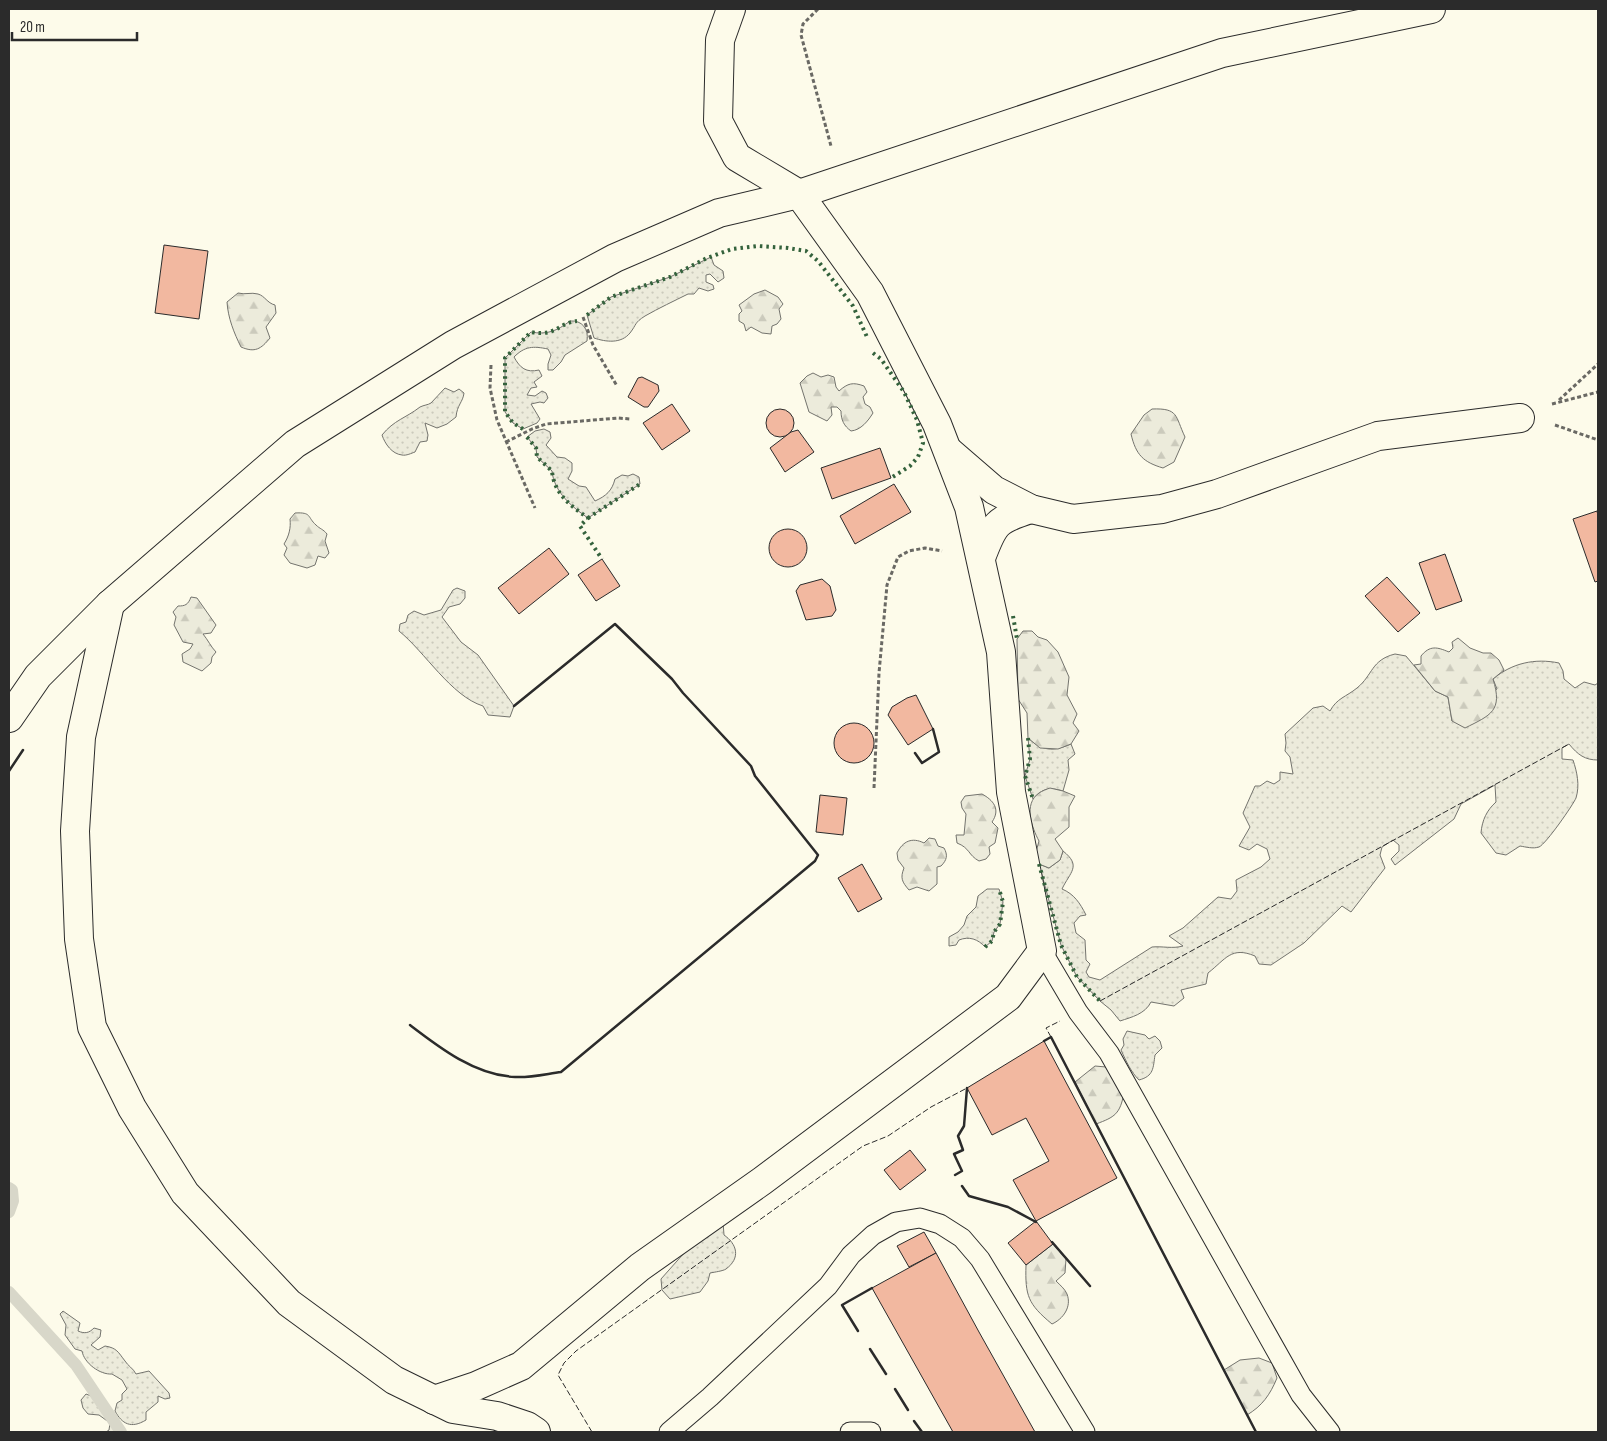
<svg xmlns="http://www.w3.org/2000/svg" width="1607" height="1441" font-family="'Sofia Sans Condensed',sans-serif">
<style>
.grass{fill:url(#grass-dots);stroke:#74746e}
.forest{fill:url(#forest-firs);stroke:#74746e}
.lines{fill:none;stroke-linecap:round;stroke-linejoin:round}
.stream{stroke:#d8d7c9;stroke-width:12}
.building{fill:#f2b8a0;stroke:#2b2b2b}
.service-casing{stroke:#2b2b2b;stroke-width:21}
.minor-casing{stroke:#2b2b2b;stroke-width:30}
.primary-casing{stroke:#2b2b2b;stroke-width:30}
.path{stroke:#6a6964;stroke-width:3;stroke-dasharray:4 2.5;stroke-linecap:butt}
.service{stroke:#fdfbea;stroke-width:19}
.minor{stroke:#fdfbea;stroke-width:28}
.primary{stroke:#fdfbea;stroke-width:28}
.hedge{stroke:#34623c;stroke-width:4;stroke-dasharray:2.5 4;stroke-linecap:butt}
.fence{stroke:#2b2b2b;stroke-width:1;stroke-dasharray:6 2.5;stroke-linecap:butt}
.wall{stroke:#2b2b2b;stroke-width:2.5}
</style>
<defs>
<pattern id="grass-dots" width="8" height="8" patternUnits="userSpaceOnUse" patternTransform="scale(1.25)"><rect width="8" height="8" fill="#ecebdb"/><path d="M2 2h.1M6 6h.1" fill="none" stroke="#cbcabc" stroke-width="1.8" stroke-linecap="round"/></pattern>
<pattern id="forest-firs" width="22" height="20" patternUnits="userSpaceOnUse" patternTransform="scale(1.25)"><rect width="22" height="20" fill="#ecebdb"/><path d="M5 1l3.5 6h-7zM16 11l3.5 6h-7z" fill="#cbcabc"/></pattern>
</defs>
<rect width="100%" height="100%" fill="#fdfbea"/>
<g class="grass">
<path d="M711,257L714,265L723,271L724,278L718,282L710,274L706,275V282L713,285L714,289L708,291L699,288L694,294H688C674,301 659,308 645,316C634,323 637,324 630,333C621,344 606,342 594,338L587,315L611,297L670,277Z"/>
<path d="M570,321C582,320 589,329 587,341L565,355L561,362L553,370H548V364L551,355L548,349C533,346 525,346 514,357C520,368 526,373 539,370L542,376L534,382L537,387L531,388L527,395L535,396L542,391L546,393L548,398L544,403L540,402L531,404L540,419L537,423L523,429L513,423L505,412V358L531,332C547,335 557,331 570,321Z"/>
<path d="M445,388L454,392L459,389L464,393C463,402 457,405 456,417L447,424L437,428L425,423L428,435L427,441L420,442L415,452C412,453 406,456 402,455C392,454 385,444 382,435C394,420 406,418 420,407C424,405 428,405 431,403C436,398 440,393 445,388Z"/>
<path d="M544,429L550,432L551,438L546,445L557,457L565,458L572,463V471L568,479L579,486L586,487L595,501C606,496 612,491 615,479L622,475L628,476L633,474L639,477L640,484L588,518C572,507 554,492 552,471L537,457L536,448L527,437L535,431Z"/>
<path d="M457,588L465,591V598L460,604L449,607L442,617L461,642L478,655L514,706L510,717L488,715L483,706C451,696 425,652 399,631L400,624L406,622L408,615L414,611L424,615L441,610L453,590Z"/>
<path d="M1395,654L1406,656L1435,691L1448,697L1452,721L1497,689L1493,679C1512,663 1535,658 1559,663L1563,671L1564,679L1575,688L1584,682L1595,685L1598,683V760C1585,760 1578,755 1569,744L1562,748V759L1573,760C1577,772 1580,785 1576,798C1573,805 1546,844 1539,847C1533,849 1526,847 1520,846L1506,855L1496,853L1481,833C1482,820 1487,810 1496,802L1495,785L1461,804L1454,819L1395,865L1391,859L1399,851V845L1393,840L1382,847L1380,855L1385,868L1351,912L1342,906L1304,943L1271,965L1259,964L1255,956C1231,946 1226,959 1208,973L1206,984L1181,990L1184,998L1174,1006L1151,1002C1145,1014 1132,1017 1120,1021L1111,1010L1100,1001L1077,977L1061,945L1039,864L1049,868L1060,860L1063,851C1082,866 1070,872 1062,889C1074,894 1080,903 1086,915L1080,916L1074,923L1076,933L1085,940L1086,960L1090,964L1086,972L1089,977L1100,980L1152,947C1163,946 1172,949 1183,946L1169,936L1183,928L1218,897L1231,899L1237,891L1236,880L1261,867L1270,859L1267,849L1257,844L1249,850L1239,846L1250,827L1243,813L1255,786H1260L1267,781L1274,784L1280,780V772L1293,774L1290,757L1285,751L1286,743L1285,734L1313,708L1323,706L1330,711C1337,698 1346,697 1357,688C1373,675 1371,660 1395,654Z"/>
<path d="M1028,738C1043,751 1052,752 1071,744L1075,754L1068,760L1069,770L1063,791C1049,787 1043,788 1033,799L1025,776L1030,759Z"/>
<path d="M987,889H999L1003,902L1000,924L994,932L992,941L985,947C978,939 969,936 959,940L956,945L949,946V937L958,932L964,925L967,916L976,907L978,896Z"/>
<path d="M1127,1031L1145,1035L1149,1039L1155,1036L1160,1041L1162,1048L1155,1055C1153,1068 1154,1076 1139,1080C1131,1072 1126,1061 1121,1050L1124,1045L1123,1039Z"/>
<path d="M723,1222L724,1235C737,1244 741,1258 726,1269C723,1271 715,1272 710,1273L708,1281L700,1292L670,1299L662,1290L661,1279L685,1252Z"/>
<path d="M63,1311L80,1323L78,1331C85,1334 89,1333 94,1328L101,1330L100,1337L91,1345L98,1350L105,1346C117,1348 118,1352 125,1361C128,1366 133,1368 136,1374L149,1371L169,1393L170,1398L165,1399L158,1396V1402L146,1412V1420C131,1429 122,1424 115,1411L117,1403L122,1400V1394L127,1389L122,1380L112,1374C100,1375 84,1363 82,1351L75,1349L65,1335L66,1325L60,1314Z"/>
<polygon points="86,1394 99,1399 121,1432 106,1432 109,1430 110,1423 99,1415 88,1414 83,1408 81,1400"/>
</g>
<g class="forest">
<polygon points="765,290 778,297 783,304 779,309 781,319 777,324 772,326 771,334 762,333 751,327 746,331 744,324 739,321 739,314 742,311 739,305 754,294"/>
<path d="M238,293C245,295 251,292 258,294C265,296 267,303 275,305L276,313L266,327L270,338C261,349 255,353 241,347C234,333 228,318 227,302Z"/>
<path d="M813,373L821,377L828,375L834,377L836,387L839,391C848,383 853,382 864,386L867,392L863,397L865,404L870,407L873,413C868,421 861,430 851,431C844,426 841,420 841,411L837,407H831L832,415L827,421L809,412L800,383L807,376Z"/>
<path d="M1152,409C1179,408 1175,416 1185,437L1174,462L1163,468C1143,462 1136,455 1131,434L1144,415Z"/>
<path d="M295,513C312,512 307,517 316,525C320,529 323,529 327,534L325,541L329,553L325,558L318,556L315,565L307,568L290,563L284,555L287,548L284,544C289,536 291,528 290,519Z"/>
<path d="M191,597L197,598L216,625L211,633L203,634C208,640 211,647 216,652L212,657L211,663L202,671L183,662L182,654L190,649L193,644L183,642L174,625L176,617L173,612L178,606C185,606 188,605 191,597Z"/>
<polygon points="1023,631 1032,631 1038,637 1047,640 1058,652 1069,677 1067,695 1077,714 1073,723 1079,731 1071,744 1058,749 1040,748 1028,738 1027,713 1018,699 1017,639"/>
<path d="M1458,638L1470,648L1483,653H1491L1499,660L1504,670L1493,679C1503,711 1491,715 1465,728L1452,721L1448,697L1435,691L1414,665L1421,664V656C1430,645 1437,647 1449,652L1453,648L1452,642Z"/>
<path d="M1050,788L1063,791L1075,796L1069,807V827L1055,839L1063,851L1060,860L1049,868L1039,864L1036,852L1039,841C1032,828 1023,804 1039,793C1042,791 1047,789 1050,788Z"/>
<path d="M982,794C993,800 1001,809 992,822L998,828L995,843L989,847L990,854L986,859L979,861C968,855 970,848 957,843L956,835H964L966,814L962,808L961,802L965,796Z"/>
<path d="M929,838L935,839L938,846L944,848C948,855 947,860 941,866L937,867V884L929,891L917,887L909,890C902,882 900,878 904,868L898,860L897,853C903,841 912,837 924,843Z"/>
<path d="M1095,1066L1106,1067L1124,1093C1120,1114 1115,1117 1096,1124L1075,1082Z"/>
<path d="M1053,1244L1066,1259L1065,1273L1056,1281C1060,1285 1065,1289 1067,1294C1072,1307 1063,1319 1052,1324C1028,1304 1025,1296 1026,1265Z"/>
<path d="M1259,1358L1272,1363L1277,1378C1270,1395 1262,1406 1247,1415L1224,1370L1240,1360Z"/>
</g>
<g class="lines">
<g class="stream">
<polyline points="9,1188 12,1190 13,1201 9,1212"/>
<polyline points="9,1292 76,1365 121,1432"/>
</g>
</g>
<g class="building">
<polygon points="164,245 208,251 199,319 155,313"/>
<polygon points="642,377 658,385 659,391 648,407 644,407 628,397 638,378"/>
<polygon points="672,404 690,431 662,450 643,423"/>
<circle cx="780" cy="423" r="14"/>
<polygon points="798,430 814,452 785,472 770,448 791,432"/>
<polygon points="880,448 891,478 832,499 821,468"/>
<polygon points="894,484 911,512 855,544 840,516"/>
<polygon points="1597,511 1598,516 1598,581 1595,582 1573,519"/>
<circle cx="788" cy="548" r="19"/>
<polygon points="549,548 569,574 519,614 498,588"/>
<polygon points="1445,554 1462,601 1436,610 1419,563"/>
<polygon points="602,559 620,586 596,601 578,575"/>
<polygon points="1387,577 1420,613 1398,632 1365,596"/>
<polygon points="822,579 830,586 836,610 832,616 806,620 796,591 800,585"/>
<polygon points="916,695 933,729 908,745 888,715 892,707 907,698"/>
<circle cx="854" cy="743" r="20"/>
<polygon points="820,795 847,798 843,835 816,832"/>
<polygon points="862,864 882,899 858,912 838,878"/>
<polygon points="1044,1041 1117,1178 1036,1221 1013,1180 1049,1161 1026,1118 992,1135 967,1088"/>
<polygon points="910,1150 926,1170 900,1190 884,1170"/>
<polygon points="1036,1221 1053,1244 1026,1265 1008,1243"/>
<polygon points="924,1232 936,1253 909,1267 897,1246"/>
<polygon points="936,1253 979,1332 1035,1432 953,1432 872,1288"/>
</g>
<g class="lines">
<g class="service-casing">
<g id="service">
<polyline points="1042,951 1078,1012 1109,1053 1301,1395 1330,1432"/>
<polyline points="669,1432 710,1397 828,1286 851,1255 873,1235 896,1222 920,1218 940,1224 962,1238 980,1259 1085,1432"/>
<polyline points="850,1432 871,1432"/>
</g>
</g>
<g class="minor-casing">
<g id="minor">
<polyline points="950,452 994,490 1031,509 1073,519 1162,509 1217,494 1378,436 1520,418"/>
<path d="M981,558C994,523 996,520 1031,509"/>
<polyline points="110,604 81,737 75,831 79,939 92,1027 132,1108 185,1193 289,1303 394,1380 453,1409 497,1416 527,1426 536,1432"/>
<polyline points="434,1400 476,1386 521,1366 640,1267 762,1181 1008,997 1042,951 1011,792 1001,652 969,507 937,424 870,293 799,194 737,157 718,121 720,40 731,9"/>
</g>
</g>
<g class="primary-casing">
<polyline id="primary" points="9,718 38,676 110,604 295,444 453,345 615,258 719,213 799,194 1222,53 1431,9"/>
</g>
<g class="path">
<polyline points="818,9 803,24 801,35 831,146"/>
<polyline points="583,317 593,345 617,386"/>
<polyline points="491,365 490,388 497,420 535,508"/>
<polyline points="1559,400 1598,364"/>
<polyline points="1552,404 1598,392"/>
<polyline points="1555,425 1598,440"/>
<polyline points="506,442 532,429 546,424 618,418 630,419"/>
<polyline points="874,788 879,673 887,585 898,557 909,551 925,548 942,551"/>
</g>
<use href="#service" class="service"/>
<use href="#minor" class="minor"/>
<use href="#primary" class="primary"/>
<g class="hedge">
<polyline points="587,315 611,297 670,277 707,258 732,249 758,246 788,248 806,251 818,261 853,306 867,337"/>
<polyline points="873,353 881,359 904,392 917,420 923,443 918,457 910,466 891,478"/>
<path d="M523,429L513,423L505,412V358L531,332C556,337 558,323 577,321"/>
<path d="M527,437L536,448L537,457L552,471C554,494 571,506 588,518L580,526L602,559"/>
<polyline points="588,518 640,484"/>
<polyline points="1013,616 1017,639"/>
<polyline points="1028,738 1030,759 1025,776 1033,799"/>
<polyline points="1039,864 1061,945 1077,977 1100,1001"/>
<polyline points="985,947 992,941 994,932 1000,924 1003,902 999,889"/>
</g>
<g class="fence">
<polyline points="1100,1001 1569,744"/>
<polyline points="1051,1037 1046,1028 1060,1021"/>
<polyline points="592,1432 558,1375 564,1363 576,1351 863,1146 888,1136 931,1107 967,1088"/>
</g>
<g class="wall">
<polyline points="915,753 922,763 939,752 933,729"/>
<polyline points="9,771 23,750"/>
<path d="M410,1025C440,1048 475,1075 515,1077C530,1078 546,1074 561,1072L815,861L818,855L755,776L751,766L683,693L672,679L615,624L514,706"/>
<polyline points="1044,1041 1051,1037 1256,1432"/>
<polyline points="955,1175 962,1171 954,1154 963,1150 958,1136 964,1126 967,1088"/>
<polyline points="962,1186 969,1196 1008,1207 1036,1222"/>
<polyline points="1052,1242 1090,1286"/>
<polyline points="858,1331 842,1305 872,1288"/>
<polyline points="870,1349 886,1374"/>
<polyline points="895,1389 908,1410"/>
<polyline points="914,1421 922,1432"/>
</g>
</g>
<rect width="1607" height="1441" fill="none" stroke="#2b2b2b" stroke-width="20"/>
<path d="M12 32v8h125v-8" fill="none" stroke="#2b2b2b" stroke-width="2.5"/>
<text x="20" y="32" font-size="15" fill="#2b2b2b" stroke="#fdfbea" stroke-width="4" paint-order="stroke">20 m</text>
</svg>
